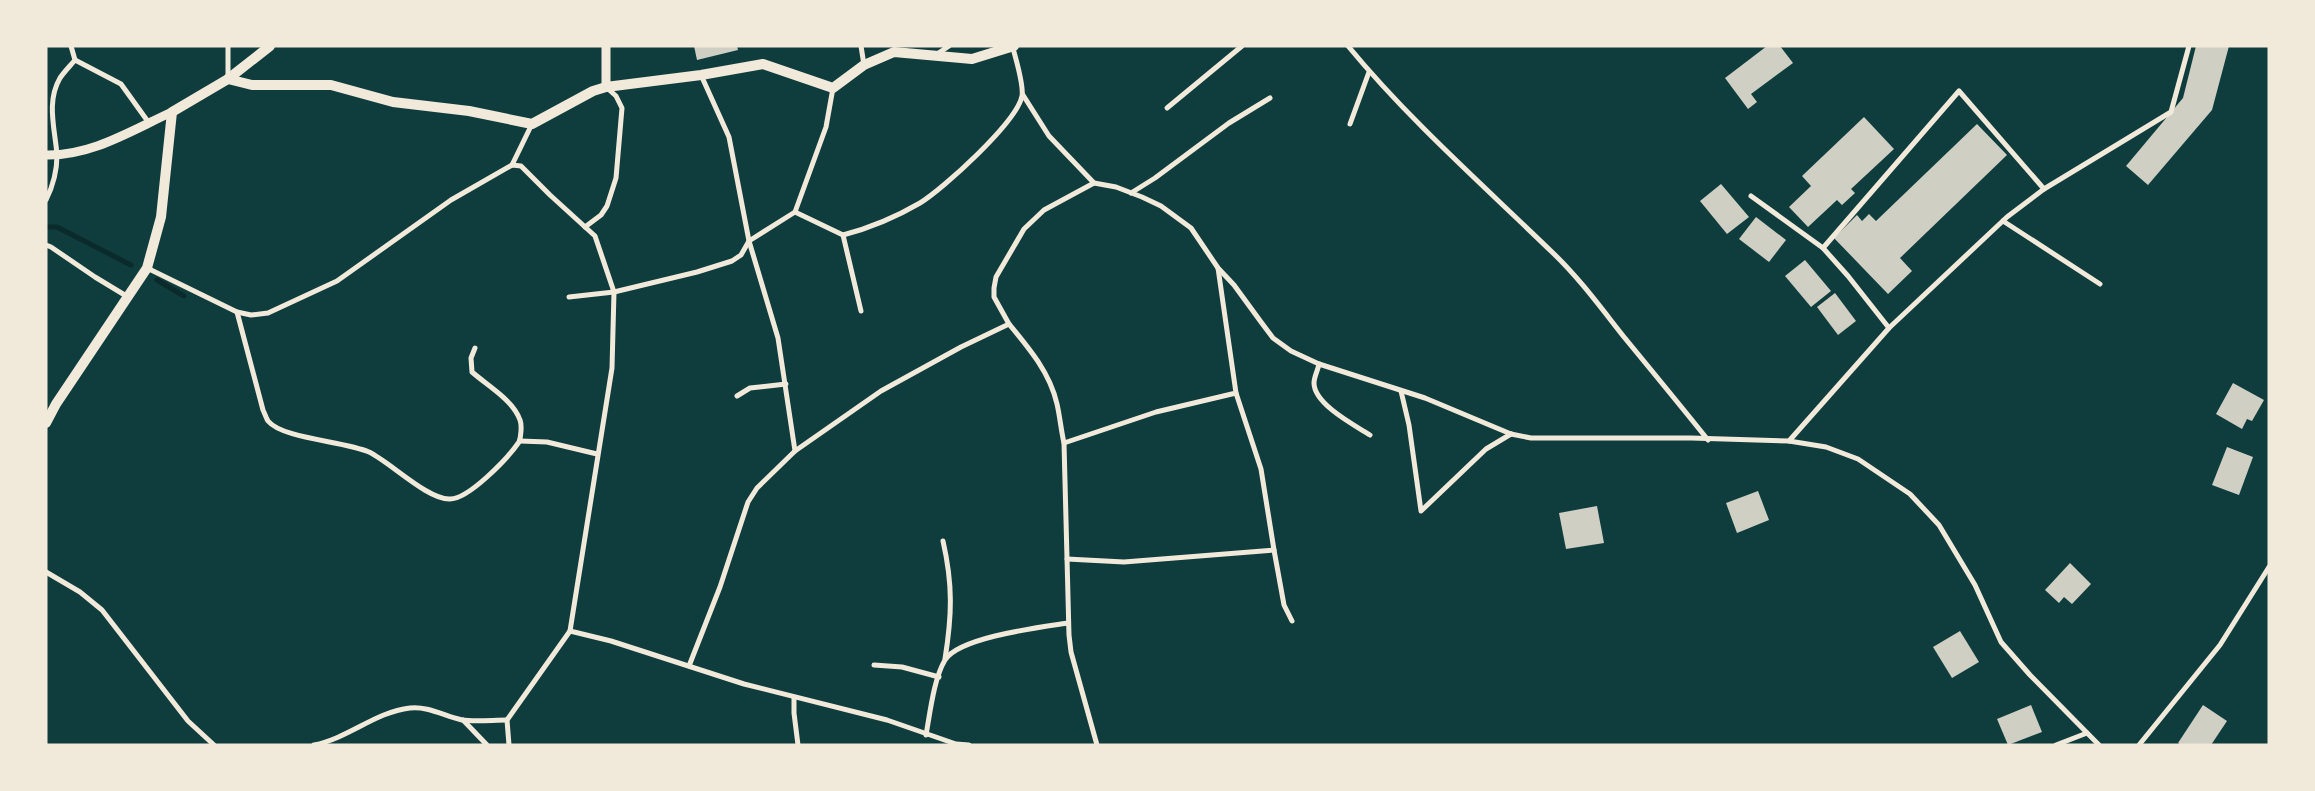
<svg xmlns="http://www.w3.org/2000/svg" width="2315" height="791" font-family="'Roboto Condensed',sans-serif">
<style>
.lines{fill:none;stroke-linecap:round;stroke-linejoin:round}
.stream{stroke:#0a2a2b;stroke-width:5}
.building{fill:#cfcfc3}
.minor{stroke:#f1e9da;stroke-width:5}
.tertiary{stroke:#f1e9da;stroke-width:9}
.secondary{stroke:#f1e9da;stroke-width:10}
</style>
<rect width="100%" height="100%" fill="#0f3d3e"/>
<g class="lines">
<g class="stream">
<polyline points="46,227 57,227 131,265"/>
<polyline points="157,280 184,296"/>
</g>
</g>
<g class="building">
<polygon points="694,46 737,46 738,50 697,60"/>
<polygon points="1767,46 1780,46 1793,63 1751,94 1757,102 1748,109 1725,78"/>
<polygon points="2196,46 2229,46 2212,110 2148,185 2126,166 2183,98"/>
<polygon points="1864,117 1894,149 1851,189 1855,193 1842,205 1837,200 1808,227 1789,207 1811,186 1802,176"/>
<polygon points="1977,124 2007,155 1900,258 1912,271 1888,294 1834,238 1857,215 1862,221 1869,214 1876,221"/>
<polygon points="1721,184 1749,217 1727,234 1700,201"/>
<polygon points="1756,217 1786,240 1769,262 1739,239"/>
<polygon points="1805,260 1831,291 1811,307 1785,276"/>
<polygon points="1835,293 1856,321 1838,335 1817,307"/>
<polygon points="2233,383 2264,400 2252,421 2247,419 2242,429 2216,414"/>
<polygon points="2227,447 2253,457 2239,495 2212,485"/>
<polygon points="1758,491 1769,520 1737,533 1726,503"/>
<polygon points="1597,506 1604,543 1566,549 1559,513"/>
<polygon points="2070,563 2091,584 2072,604 2064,597 2059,603 2045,590"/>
<polygon points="1960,631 1979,662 1952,678 1933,647"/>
<polygon points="2031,705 2042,732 2008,745 1997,719"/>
<polygon points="2203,705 2227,721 2211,745 2181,745 2178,743"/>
</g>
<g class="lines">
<g class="minor">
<polyline points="71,46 75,60"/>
<polyline points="861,46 864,65"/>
<path d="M1348,46C1410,121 1484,186 1553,253C1580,279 1601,308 1624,337C1652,371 1680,405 1708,440"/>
<polyline points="937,54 949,46"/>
<polyline points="228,78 228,46"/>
<polyline points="1023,95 1049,136 1094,183 1116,187 1142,197 1161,206 1191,228 1218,268 1234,285 1261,322 1273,338 1291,351 1319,364 1425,398 1511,434 1531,438 1691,438 1789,441 1826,447 1858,459 1910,494 1939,525 1975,585 2001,642 2030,675 2099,745"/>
<polyline points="1167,108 1242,46"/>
<polyline points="1350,124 1369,72"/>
<polyline points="512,165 532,124"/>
<polyline points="1131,193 1155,178 1229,123 1270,98"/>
<polyline points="1751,196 1823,248"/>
<path d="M46,200C53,186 57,169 57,155C55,129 46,102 60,78C64,72 70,66 75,60L121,84L149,123"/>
<polyline points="795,212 826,127 833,88"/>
<polyline points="2003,221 2100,284"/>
<polyline points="585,227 601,215 607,206 616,178 622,108 616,96 606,87"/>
<polyline points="843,235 861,311"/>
<polyline points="46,245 51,247 95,277 128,297"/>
<polyline points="147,268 237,312 251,315 268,313 337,281 451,200 512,165 521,166 550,195 595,236 614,292 612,368 570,631 611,641 744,684 887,720 956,744 969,745"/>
<path d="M569,297L614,292L697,272L732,261L741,255L749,241L795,212L843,235C870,228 896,217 920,203C943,189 1017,122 1022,96C1024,85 1016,60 1013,48"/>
<path d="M237,312L263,410C265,414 266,418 268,421C283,439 344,441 369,452C390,462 428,500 450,499C469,499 508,458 519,442C521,437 522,425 520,420C513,400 488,386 472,372L471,358L475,348"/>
<polyline points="1009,324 994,297 994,288 996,277 1024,229 1044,210 1094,183"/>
<polyline points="1889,328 1848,276 1823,248 1959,91 2044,189"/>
<path d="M1319,364C1318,370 1314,377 1314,383C1314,404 1354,425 1370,435"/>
<polyline points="1401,391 1409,425 1421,511 1486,449 1511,434"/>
<polyline points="737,396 750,388 786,384"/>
<polyline points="520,441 547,442 597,454"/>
<polyline points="1789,441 1889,328 2007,217 2044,189 2171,112 2189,46"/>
<path d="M795,451L881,391L961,347L1009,324C1029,348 1050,373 1057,404C1060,417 1061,430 1064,443"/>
<path d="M943,541C953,585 952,615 945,659"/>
<polyline points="1274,550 1284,605 1292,621"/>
<polyline points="1067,559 1124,562 1274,550 1261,469 1236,393"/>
<polyline points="46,572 80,592 102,610 188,721 214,745"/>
<polyline points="874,665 902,667 939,677"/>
<polyline points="689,666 720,587 748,502 757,488 795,451 778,338 749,241 729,137 701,75"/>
<polyline points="794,698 794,713 798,745"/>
<polyline points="463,720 487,745"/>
<path d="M926,735C930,713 934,678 945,660C959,637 1042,627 1068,623"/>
<path d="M314,745C349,738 375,712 410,708C428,706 444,716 462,720C475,722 493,720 507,720"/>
<polyline points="509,745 507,720 570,631"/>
<polyline points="1097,745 1071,652 1069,635 1064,443 1156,412 1236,393 1218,268"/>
<polyline points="2056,745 2087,733"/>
<polyline points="2139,745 2220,645 2269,567"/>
</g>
<g class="tertiary">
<polyline points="606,87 606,46"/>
<path d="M46,155C92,156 132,130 172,112"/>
</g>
<g class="secondary">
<polyline points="228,79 252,85 331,85 393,102 469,111 532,124 593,91 606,87 701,75 763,64 833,88 864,65 894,52 972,59 1014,46"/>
<polyline points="46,423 56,404 147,268 161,217 172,112 228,79 270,46"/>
</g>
</g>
<rect width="2315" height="791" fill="none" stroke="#f1e9da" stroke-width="95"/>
</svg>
